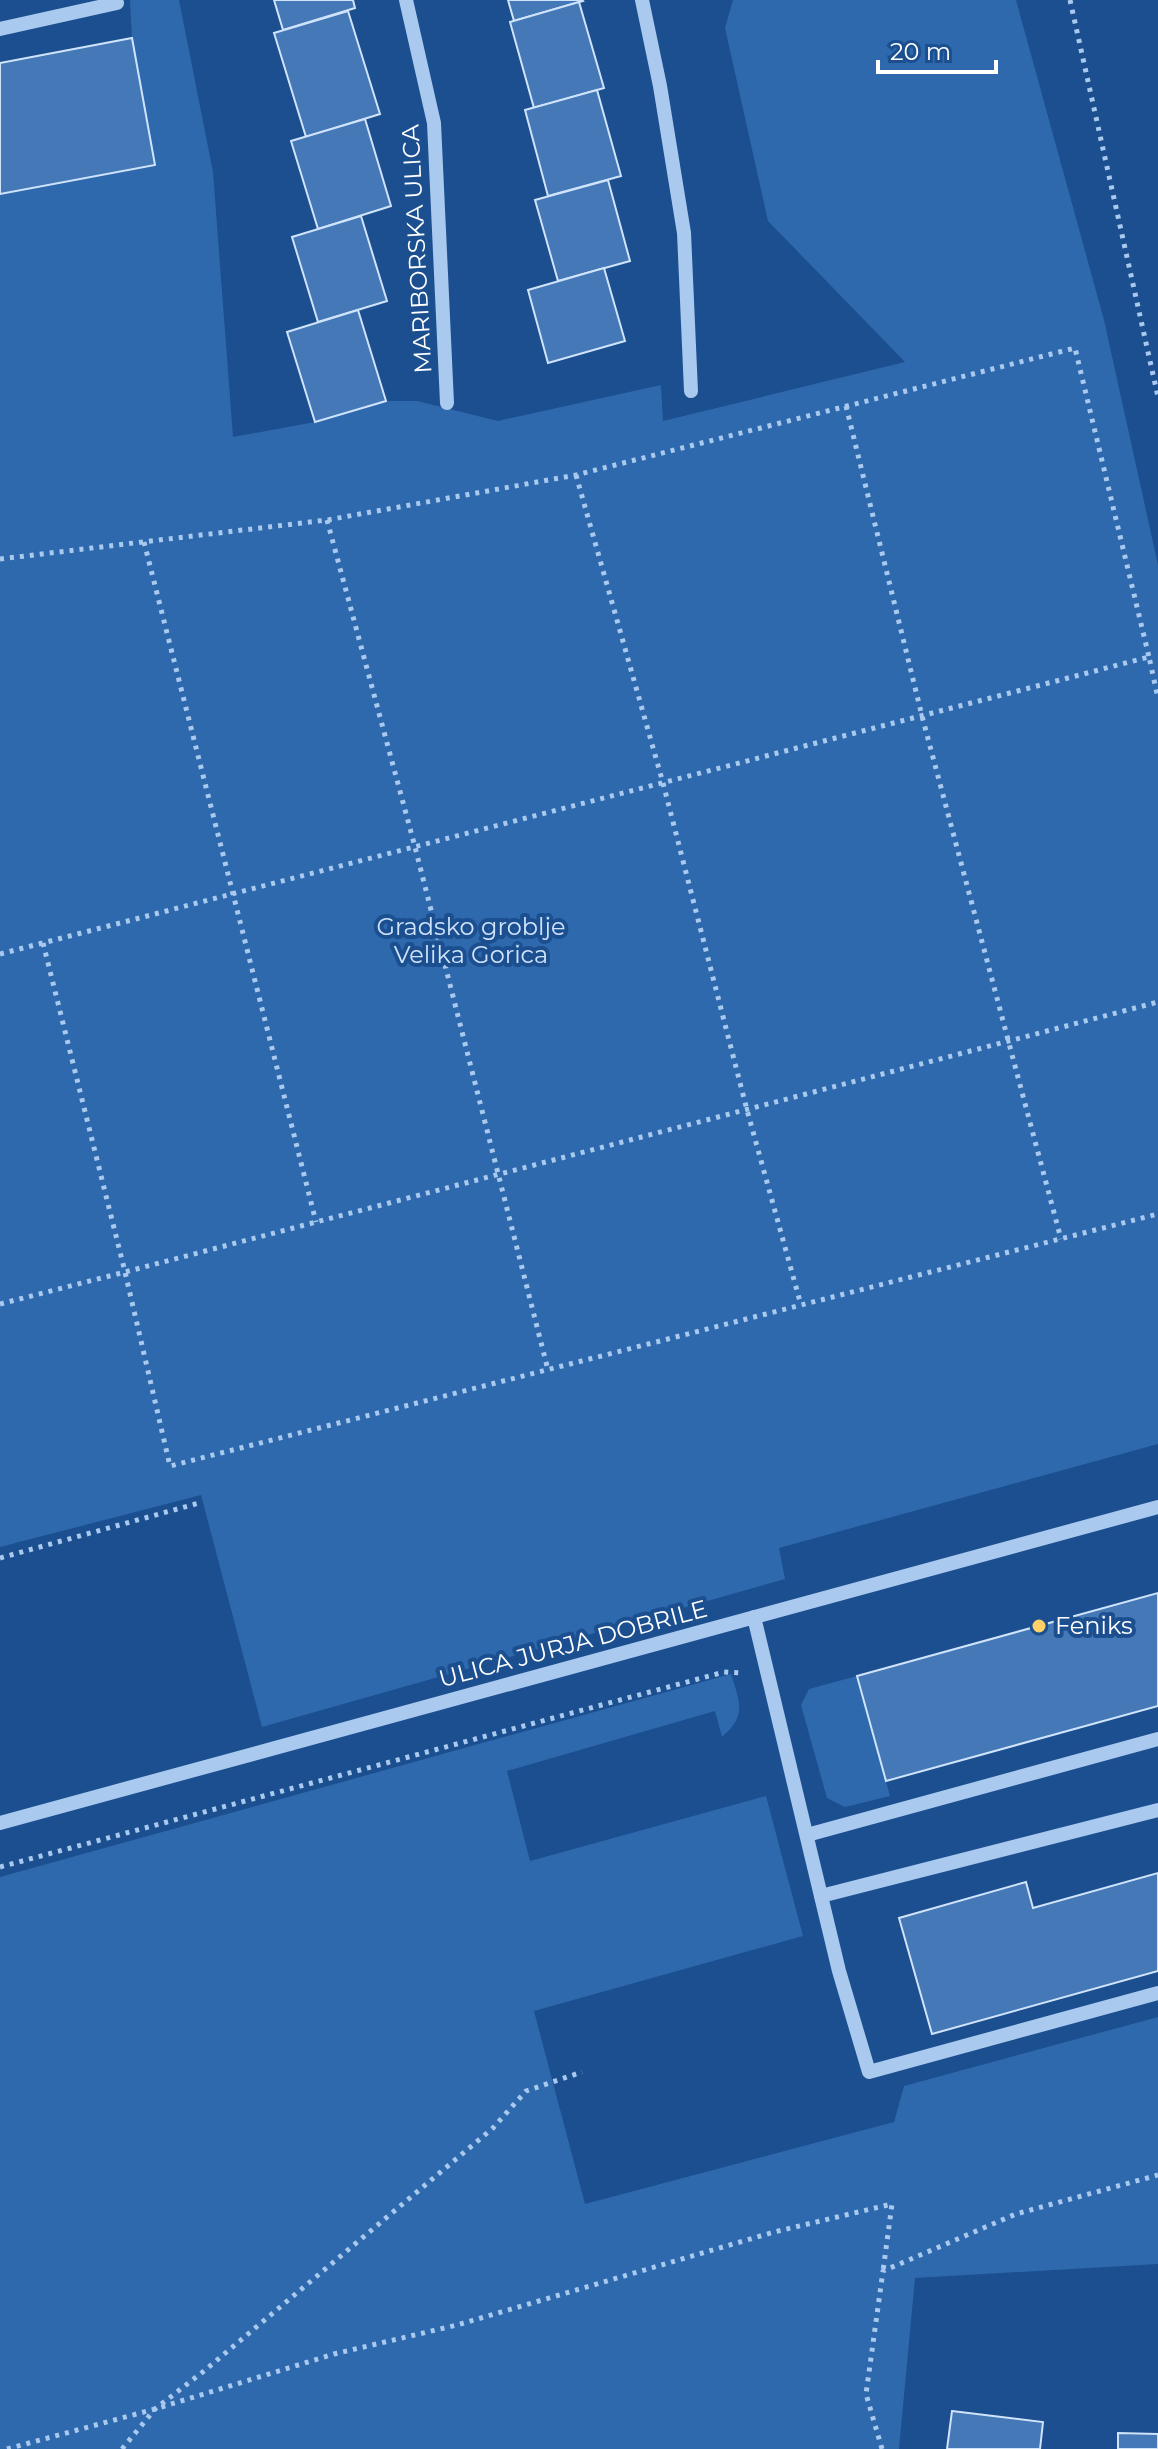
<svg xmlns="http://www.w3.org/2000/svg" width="1158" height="2449" font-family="Montserrat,sans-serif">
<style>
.green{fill:#2e69ad}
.building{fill:#4478b7;stroke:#cfe3fa;stroke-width:2}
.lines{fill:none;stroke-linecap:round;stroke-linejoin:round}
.path{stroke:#a9c9ee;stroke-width:5;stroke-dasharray:4 6;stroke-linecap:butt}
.minor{stroke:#a9c9ee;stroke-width:14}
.poi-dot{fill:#ffd166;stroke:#1b4f8f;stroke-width:3}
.labels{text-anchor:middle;stroke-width:8;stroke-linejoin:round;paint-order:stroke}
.street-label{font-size:24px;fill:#fff;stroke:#1b4f8f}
.park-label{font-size:24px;fill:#cfe3fa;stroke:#1b4f8f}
.poi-label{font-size:24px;fill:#fff;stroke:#1b4f8f;text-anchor:start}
</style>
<rect width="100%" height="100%" fill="#1b4f8f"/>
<g class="green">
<polygon points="130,0 179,0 213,172 233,437 315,422 386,401 417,401 498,421 661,385 663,421 905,362 768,221 725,28 733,0 1016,0 1104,320 1158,565 1158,1444 779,1548 785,1579 262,1727 201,1495 0,1547 0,194 155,165 132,38"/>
<path d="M731,1674C740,1703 747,1715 722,1737L715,1711L507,1771L530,1861L766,1796L803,1936L534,2011L585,2204L894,2122L904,2086L1158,2017V2264L915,2278L899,2449H0V1877Z"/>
<polygon points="857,1676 890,1796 845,1807 827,1798 801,1705 809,1689"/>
</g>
<g class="building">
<polygon points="274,0 353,0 355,8 283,30"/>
<polygon points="508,0 582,0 583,1 514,21"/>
<polygon points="579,2 604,88 534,108 510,22"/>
<polygon points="348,11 380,114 306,137 274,33"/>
<polygon points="132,38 155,165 0,194 0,63"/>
<polygon points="597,90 621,176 548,196 525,110"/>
<polygon points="365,119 391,206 318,229 291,141"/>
<polygon points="608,180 630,261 558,281 535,200"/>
<polygon points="361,216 387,301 318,322 292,237"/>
<polygon points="604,268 625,341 548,363 528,290"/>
<polygon points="358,310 386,401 315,422 287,332"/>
<polygon points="1158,1593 1158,1706 886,1781 857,1676"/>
<polygon points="1158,1873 1158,1971 932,2034 899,1918 1026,1882 1033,1908"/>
<polygon points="952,2411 1043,2422 1040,2449 947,2449"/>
<polygon points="1118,2433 1158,2434 1158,2449 1118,2449"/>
</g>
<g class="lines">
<g class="path">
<polyline points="1070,0 1158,397"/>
<polyline points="846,406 922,716 1061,1239"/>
<polyline points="576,475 663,783 747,1110 801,1305"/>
<polyline points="327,520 415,847 548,1370"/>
<polyline points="144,542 316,1222"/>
<polyline points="0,559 327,520 576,475 1075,348 1149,657"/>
<polyline points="43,943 125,1272 1158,1002"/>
<polyline points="0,954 1149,657 1158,698"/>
<polyline points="0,1304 125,1272 170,1466 1158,1214"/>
<polyline points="0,1558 199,1503"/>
<polyline points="0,1867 724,1672 741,1673"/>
<polyline points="7,2449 155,2409 334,2354 457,2325 774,2232 892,2204 883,2271"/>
<polyline points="122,2449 155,2409 204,2371 493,2128 526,2091 582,2072"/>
<polyline points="882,2449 866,2394 883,2271 1016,2214 1158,2175"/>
</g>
<g class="minor">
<polyline points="406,0 434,123 447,403"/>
<polyline points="642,0 660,86 684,233 691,391"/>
<polyline points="0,29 117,3"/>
<polyline points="754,1617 839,1971 869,2072 1158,1993"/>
<polyline points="0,1823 1158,1507"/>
<polyline points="807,1835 1158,1739"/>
<polyline points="821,1896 1158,1810"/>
</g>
</g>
<circle class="poi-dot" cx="1039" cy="1626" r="8"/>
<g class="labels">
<g class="street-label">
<text transform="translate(417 249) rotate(-93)" y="8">MARIBORSKA ULICA</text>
<text transform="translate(573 1644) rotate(-15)" y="8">ULICA JURJA DOBRILE</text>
</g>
<g class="park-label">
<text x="471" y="935">Gradsko groblje<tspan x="471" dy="28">Velika Gorica</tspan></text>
</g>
<g class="poi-label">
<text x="1055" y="1634">Feniks</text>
</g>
</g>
<path d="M878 60v12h118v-12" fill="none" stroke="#ffffff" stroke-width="4"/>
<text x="890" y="60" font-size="24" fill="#ffffff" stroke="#1b4f8f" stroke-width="6" paint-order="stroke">20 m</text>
</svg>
